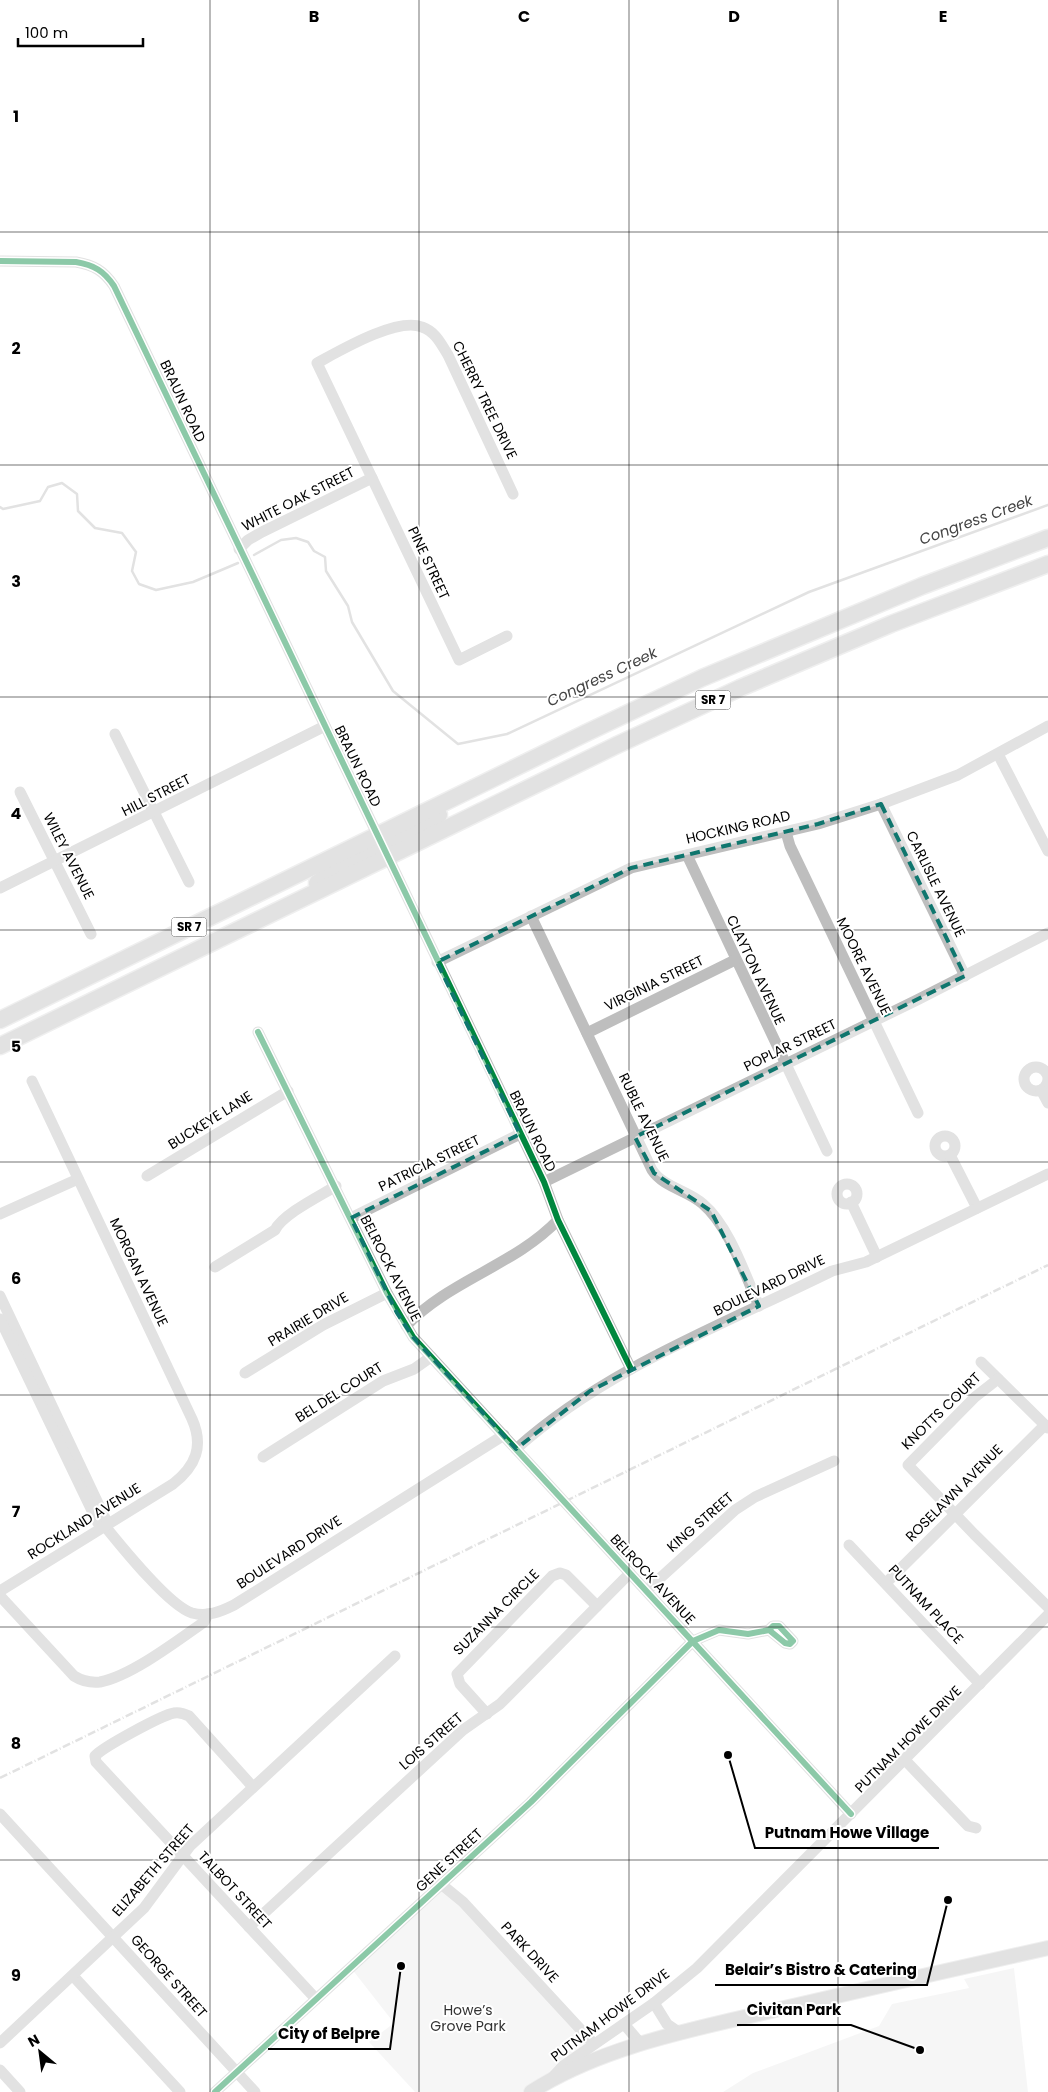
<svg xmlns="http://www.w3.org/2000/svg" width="1048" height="2092" font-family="Poppins,sans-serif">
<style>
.green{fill:#ececec}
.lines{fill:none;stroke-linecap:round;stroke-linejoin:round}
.stream{stroke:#bfbfbf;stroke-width:2.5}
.major-casing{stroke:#dbdbdb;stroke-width:16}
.highway-casing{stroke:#dbdbdb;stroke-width:19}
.minor{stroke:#bebebe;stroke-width:11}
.major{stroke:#bebebe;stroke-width:14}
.highway{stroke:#bebebe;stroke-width:16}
.rail{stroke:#bebebe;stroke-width:2.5;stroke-dasharray:8 2.5 1 2.5;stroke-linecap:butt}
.cycleway-casing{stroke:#fff;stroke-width:9}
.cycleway{stroke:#00873e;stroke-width:6}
.marked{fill:none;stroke:#0f766e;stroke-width:4;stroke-dasharray:10 6;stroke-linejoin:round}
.grid{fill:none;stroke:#000;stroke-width:1;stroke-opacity:0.55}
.labels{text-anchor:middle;stroke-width:4;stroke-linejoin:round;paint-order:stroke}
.shield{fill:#fff;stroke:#4c4c4c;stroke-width:1}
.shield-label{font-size:12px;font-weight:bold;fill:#000}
.street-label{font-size:14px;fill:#000;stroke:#fff}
.park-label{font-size:14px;fill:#333;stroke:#fff}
.water-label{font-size:15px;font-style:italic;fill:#444;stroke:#fff}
.grid-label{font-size:16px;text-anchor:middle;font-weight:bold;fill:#000;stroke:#fff;stroke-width:4;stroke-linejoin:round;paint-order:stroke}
.leader{fill:none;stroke:#000;stroke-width:2}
.callout-dot{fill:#000;stroke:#fff;stroke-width:2}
.callout-label{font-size:15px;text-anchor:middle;font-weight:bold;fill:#000;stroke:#fff;stroke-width:4;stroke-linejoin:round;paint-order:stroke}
</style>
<rect width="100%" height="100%" fill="#fff"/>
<g class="green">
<polygon points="441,1884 594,2044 531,2092 415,2092 369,2042 394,2023 351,1968"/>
<polygon points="1014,1968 1028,2092 723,2092 753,2073 879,2026 892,2004 969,1988 964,1979"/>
</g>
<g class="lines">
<g class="stream">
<polyline points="0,507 3,509 40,501 48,487 62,483 77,494 78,511 95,528 122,533 136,552 132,571 139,584 156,590 193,582 238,563"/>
<polyline points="254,555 281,540 296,538 308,542 314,551 325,557 326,571 348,606 352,622 393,691 458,744 507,734 809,592 1048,505"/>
</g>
<g class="major-casing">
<path id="major" d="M531,2092C599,2048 689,2030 767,2012C861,1990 954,1969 1048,1948"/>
</g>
<g class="highway-casing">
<g id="highway">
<path d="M317,883C356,857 400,840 439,815"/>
<polyline points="0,1020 586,733 702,678 922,586 1048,538"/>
<polyline points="0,1046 617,745 740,688 891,624 1048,564"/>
</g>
</g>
<g class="minor">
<path d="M0,261L76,262C94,265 104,271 114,286L544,1182L558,1220L631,1369"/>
<polyline points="239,549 248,540 262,532 372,478"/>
<path d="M507,636L459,660L317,363C341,350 397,317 422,327C436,332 441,344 448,355L513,494"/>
<polyline points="115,734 189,882"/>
<polyline points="998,754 1048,851"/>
<polyline points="20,792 91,934"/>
<polyline points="881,804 965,976"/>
<polyline points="786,832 790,846 918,1113"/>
<polyline points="687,855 827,1151"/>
<polyline points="0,888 325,726"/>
<path d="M531,916L652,1170C664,1188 688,1190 703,1204C729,1226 745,1275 759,1306"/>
<polyline points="437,962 631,868 818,824 881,804 958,775 1048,726"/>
<polyline points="258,1032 387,1293 413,1337 851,1814"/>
<polyline points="587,1033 735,960"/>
<circle cx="1036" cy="1079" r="12"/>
<polyline points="1041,1090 1048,1103"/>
<circle cx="945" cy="1146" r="10"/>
<polyline points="950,1155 977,1208"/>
<polyline points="147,1176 288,1091"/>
<polyline points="544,1182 917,1000 1048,933"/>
<circle cx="847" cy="1194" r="10"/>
<polyline points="851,1202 877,1257"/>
<polyline points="0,1214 78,1179"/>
<polyline points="351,1218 520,1134"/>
<path d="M215,1267L275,1230C283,1214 320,1196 336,1186"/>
<polyline points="0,1296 105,1518 104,1525"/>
<path d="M0,1319L98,1523L104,1525C121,1546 169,1606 192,1613C207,1617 220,1612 234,1605L504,1435"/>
<path d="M406,1326C448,1281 515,1265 558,1220"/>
<polyline points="981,1362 1048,1428"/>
<polyline points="245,1373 323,1325 387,1293"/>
<polyline points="998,1379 975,1397 908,1465 974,1534 1048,1607"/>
<path d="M516,1449C606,1368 725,1324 832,1271L866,1262L1048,1174"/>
<polyline points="263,1457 383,1381 414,1369 431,1357"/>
<polyline points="849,1545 980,1684"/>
<polyline points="886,1583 1045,1425"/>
<polyline points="647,1590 735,1510 755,1497 834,1461"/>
<path d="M0,1591L173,1484C196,1466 204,1446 192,1419L32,1081"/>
<path d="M0,1596L74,1676C82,1681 90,1683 100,1682C131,1676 177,1641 204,1622L208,1614"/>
<polyline points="487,1714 460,1684 457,1674 552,1576 560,1573 566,1575 597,1606"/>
<polyline points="905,1760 968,1826 976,1828"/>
<path d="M253,1787L189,1716C185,1714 179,1712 174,1713C162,1715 103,1747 95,1756L96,1762L316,1999"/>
<polyline points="0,1814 255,2092"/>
<polyline points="441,1884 463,1902 594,2044"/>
<polyline points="249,1927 463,1730 500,1704 630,1573"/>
<polyline points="71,1977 75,1978 180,2092"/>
<polyline points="654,2003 667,2024 680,2033"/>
<polyline points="624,2024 641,2044"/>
<polyline points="0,2043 144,1908 190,1846 395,1656"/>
<polyline points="0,2070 20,2092"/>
<polyline points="553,2077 563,2066 654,2003 697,1968 1048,1615"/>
<polyline points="215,2092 531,1802 693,1641 719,1630 748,1634 769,1630 785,1643 790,1644 793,1641 779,1626 773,1626 769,1630"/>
</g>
<use href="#major" class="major"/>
<use href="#highway" class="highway"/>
<polyline class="rail" points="0,1778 1048,1265"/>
<g class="cycleway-casing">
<g id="cycleway">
<path d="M0,261L76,262C94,265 104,271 114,286L544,1182L558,1220L631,1369"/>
<polyline points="258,1032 387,1293 413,1337 851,1814"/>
<polyline points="215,2092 531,1802 693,1641 719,1630 748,1634 769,1630 785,1643 790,1644 793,1641 779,1626 773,1626 769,1630"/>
</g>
</g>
<use href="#cycleway" class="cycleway"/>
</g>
<path d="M0 0H1048V2092H0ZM881,804L965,976L635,1137L654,1173L711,1211L759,1306L590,1391L516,1449L413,1337L397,1313L351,1218L520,1134L437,962L631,868L818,824Z" fill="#fff" fill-opacity=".55" fill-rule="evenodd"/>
<path class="marked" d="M881,804L965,976L635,1137L654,1173L711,1211L759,1306L590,1391L516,1449L413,1337L397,1313L351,1218L520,1134L437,962L631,868L818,824Z"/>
<path class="grid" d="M210,0V2092M419,0V2092M629,0V2092M838,0V2092M0,232H1048M0,465H1048M0,697H1048M0,930H1048M0,1162H1048M0,1395H1048M0,1627H1048M0,1860H1048"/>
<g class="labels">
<g class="shield">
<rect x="695.5" y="690.5" width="35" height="19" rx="4"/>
<rect x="171.5" y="917.5" width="35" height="19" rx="4"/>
</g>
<g class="shield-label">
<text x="713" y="704">SR 7</text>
<text x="189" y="931">SR 7</text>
</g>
<g class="street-label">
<text transform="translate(485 400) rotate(64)" y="5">CHERRY TREE DRIVE</text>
<text transform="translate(183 401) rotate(65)" y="5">BRAUN ROAD</text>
<text transform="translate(298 499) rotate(-27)" y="5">WHITE OAK STREET</text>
<text transform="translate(429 563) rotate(65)" y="5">PINE STREET</text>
<text transform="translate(358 766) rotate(64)" y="5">BRAUN ROAD</text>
<text transform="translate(156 795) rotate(-27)" y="5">HILL STREET</text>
<text transform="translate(738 827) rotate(-13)" y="5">HOCKING ROAD</text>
<text transform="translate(69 856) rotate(63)" y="5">WILEY AVENUE</text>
<text transform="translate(936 884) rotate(64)" y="5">CARLISLE AVENUE</text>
<text transform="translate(864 966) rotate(64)" y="5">MOORE AVENUE</text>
<text transform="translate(756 970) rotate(65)" y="5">CLAYTON AVENUE</text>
<text transform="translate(654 983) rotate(-26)" y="5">VIRGINIA STREET</text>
<text transform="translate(790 1045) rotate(-26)" y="5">POPLAR STREET</text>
<text transform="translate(644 1117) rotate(64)" y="5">RUBLE AVENUE</text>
<text transform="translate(210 1120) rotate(-32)" y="5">BUCKEYE LANE</text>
<text transform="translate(533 1131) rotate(64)" y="5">BRAUN ROAD</text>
<text transform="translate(429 1163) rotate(-26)" y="5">PATRICIA STREET</text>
<text transform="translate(391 1268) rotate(63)" y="5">BELROCK AVENUE</text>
<text transform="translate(139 1272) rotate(65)" y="5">MORGAN AVENUE</text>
<text transform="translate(769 1285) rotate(-26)" y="5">BOULEVARD DRIVE</text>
<text transform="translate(308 1319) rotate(-31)" y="5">PRAIRIE DRIVE</text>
<text transform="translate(339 1392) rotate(-32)" y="5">BEL DEL COURT</text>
<text transform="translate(941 1411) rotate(-44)" y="5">KNOTTS COURT</text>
<text transform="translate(954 1493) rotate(-45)" y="5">ROSELAWN AVENUE</text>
<text transform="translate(84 1521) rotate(-32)" y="5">ROCKLAND AVENUE</text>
<text transform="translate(700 1522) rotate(-41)" y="5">KING STREET</text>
<text transform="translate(289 1552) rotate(-33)" y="5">BOULEVARD DRIVE</text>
<text transform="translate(653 1579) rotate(47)" y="5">BELROCK AVENUE</text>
<text transform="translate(926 1604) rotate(47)" y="5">PUTNAM PLACE</text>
<text transform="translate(496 1612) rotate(-45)" y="5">SUZANNA CIRCLE</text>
<text transform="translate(908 1739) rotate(-45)" y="5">PUTNAM HOWE DRIVE</text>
<text transform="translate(431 1741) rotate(-41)" y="5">LOIS STREET</text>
<text transform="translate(449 1860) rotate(-43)" y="5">GENE STREET</text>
<text transform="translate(153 1870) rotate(-49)" y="5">ELIZABETH STREET</text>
<text transform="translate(235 1890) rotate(47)" y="5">TALBOT STREET</text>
<text transform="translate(530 1952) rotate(47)" y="5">PARK DRIVE</text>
<text transform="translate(169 1976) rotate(48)" y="5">GEORGE STREET</text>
<text transform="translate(610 2015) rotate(-37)" y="5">PUTNAM HOWE DRIVE</text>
</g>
<g class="park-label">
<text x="468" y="2015">Howe’s<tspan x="468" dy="16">Grove Park</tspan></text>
</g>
<g class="water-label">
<text transform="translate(976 520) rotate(-20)" y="5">Congress Creek</text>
<text transform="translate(602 677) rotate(-25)" y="5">Congress Creek</text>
</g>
</g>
<g class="grid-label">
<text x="314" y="22">B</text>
<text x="524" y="22">C</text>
<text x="734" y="22">D</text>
<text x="943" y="22">E</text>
<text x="16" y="122">1</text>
<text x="16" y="354">2</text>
<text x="16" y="587">3</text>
<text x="16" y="819">4</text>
<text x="16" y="1052">5</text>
<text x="16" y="1284">6</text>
<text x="16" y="1517">7</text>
<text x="16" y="1749">8</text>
<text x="16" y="1981">9</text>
</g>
<path class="leader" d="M728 1755L755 1848H939M948 1900L927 1985H715M920 2050L851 2025H737M401 1966L390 2049H268"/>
<g class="callout-dot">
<circle cx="728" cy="1755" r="5"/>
<circle cx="948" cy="1900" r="5"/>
<circle cx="920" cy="2050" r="5"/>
<circle cx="401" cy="1966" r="5"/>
</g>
<g class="callout-label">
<text x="847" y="1838">Putnam Howe Village</text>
<text x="821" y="1975">Belair’s Bistro &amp; Catering</text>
<text x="794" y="2015">Civitan Park</text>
<text x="329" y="2039">City of Belpre</text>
</g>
<g transform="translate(40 2052) rotate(331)" stroke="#ffffff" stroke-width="4" paint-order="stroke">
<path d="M0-4L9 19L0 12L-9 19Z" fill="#000000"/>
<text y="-8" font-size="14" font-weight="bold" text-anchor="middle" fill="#000000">N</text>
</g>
<path d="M18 38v8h125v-8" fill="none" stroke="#000000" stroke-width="2.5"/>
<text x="25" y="38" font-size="15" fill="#000000" stroke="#ffffff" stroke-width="4" paint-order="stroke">100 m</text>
</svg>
